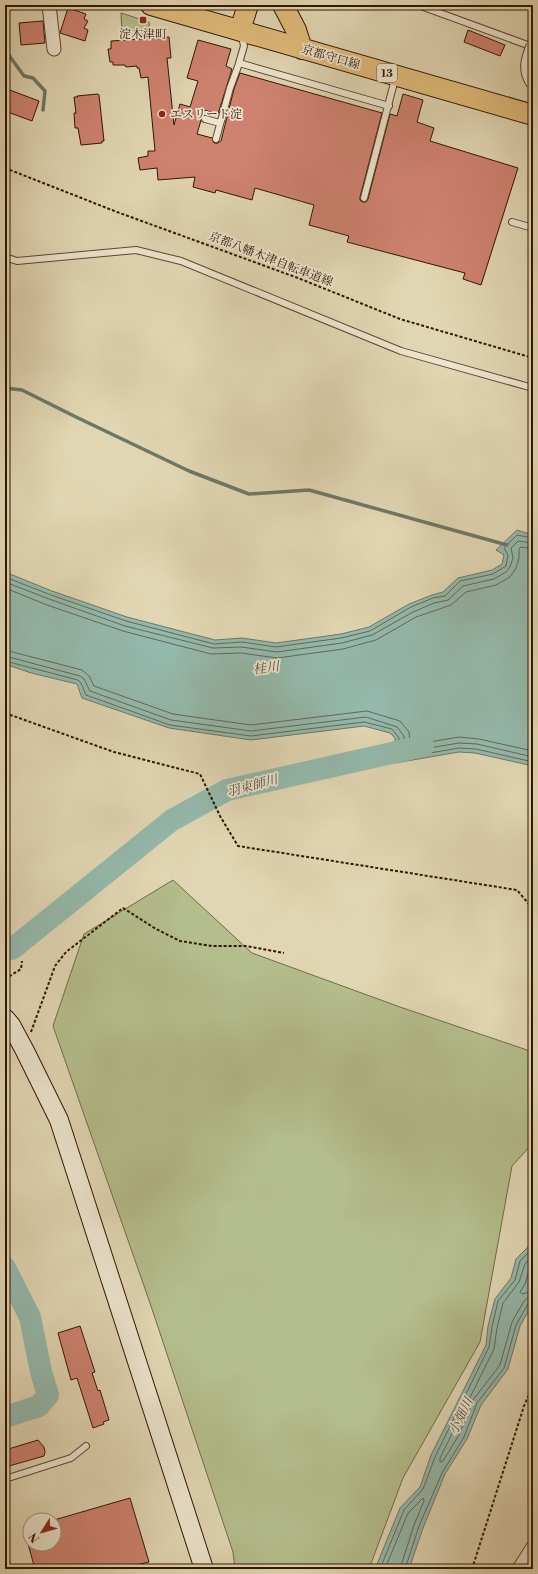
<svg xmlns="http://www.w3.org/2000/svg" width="538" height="1574" font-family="'Libre Bodoni','Noto Serif JP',serif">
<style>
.green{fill:#b4bd8c;stroke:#726a46}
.water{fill:#94b9ac;stroke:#6c7867}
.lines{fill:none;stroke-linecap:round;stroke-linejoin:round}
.shore{stroke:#626856;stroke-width:1}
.stream{stroke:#6c7867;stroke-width:3.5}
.river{stroke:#94b9ac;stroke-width:22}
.building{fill:#cf8270;stroke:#2f1600}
.lane-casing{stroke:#5c462d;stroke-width:8}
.street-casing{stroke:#5c462d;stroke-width:15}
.secondary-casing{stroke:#2f1600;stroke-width:20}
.primary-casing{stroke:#2f1600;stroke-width:22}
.path{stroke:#2f1600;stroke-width:2;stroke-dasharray:3 2;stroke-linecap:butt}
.lane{stroke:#ece4ce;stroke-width:6}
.street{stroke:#ece4ce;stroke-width:13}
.secondary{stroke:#ece4ce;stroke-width:18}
.primary{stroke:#e0bb7a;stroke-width:20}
.street-bridge-casing{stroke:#5c462d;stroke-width:15;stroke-linecap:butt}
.street-bridge{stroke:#ece4ce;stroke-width:13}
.poi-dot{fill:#8f2418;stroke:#ece4ce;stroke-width:1.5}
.labels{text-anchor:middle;stroke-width:3.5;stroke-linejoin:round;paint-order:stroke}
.shield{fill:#ece4ce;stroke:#68543e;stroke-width:1}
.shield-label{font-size:11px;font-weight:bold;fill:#2f1600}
.poi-label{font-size:12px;fill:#2f1600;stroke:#ece4ce}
.street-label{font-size:12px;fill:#2f1600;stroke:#ece4ce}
.water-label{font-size:13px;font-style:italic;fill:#524f3c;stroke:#ece4ce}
</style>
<rect width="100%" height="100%" fill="#e1d6b3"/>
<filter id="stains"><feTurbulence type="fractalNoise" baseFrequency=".005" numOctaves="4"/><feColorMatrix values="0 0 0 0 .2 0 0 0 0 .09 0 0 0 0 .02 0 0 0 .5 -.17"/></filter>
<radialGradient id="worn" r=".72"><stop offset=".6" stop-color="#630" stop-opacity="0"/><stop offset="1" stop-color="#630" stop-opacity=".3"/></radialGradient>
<path class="green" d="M121 13 149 22 150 34 122 36Z
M173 880 252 953 400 1007 533 1052V1143L512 1166 480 1342 403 1478 369 1569H235L233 1552 150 1303 53 1026 84 934Z"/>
<path class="water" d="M517 530 533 535V766L475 753 459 752 395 763V738L390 733 364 726 251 740 169 728 82 698 77 684 31 673 5 664V572L52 591 127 617 215 640 242 638 276 643 341 634 369 627 409 604 432 595 443 592 458 578 492 570 502 564 504 555 496 550Z
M533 1242V1303L520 1326 508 1369 481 1405 467 1439 445 1474 423 1528 409 1569H375L400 1508 420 1487 431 1455 486 1345 488 1326 495 1299 511 1278 516 1259Z"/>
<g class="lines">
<path class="shore" d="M5 577 51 595 126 621 214 644 242 642 276 647 341 638 370 631 411 607 433 598 445 596 460 581 493 574 506 566 508 555 504 548 517 535 533 538
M5 582 49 599 125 626 213 648 241 647 277 652 342 643 372 635 413 612 434 603 448 600 463 586 494 579 506 572 510 567 513 558 511 548 518 541 533 543
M5 588 47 605 123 631 211 654 241 653 277 658 343 649 376 640 416 617 451 605 466 592 496 585 510 577 516 568 519 558V549L521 547 533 549
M5 650 82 670 89 676 94 686 173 714 251 725 367 711 400 721 409 732 410 743 412 745 459 737 479 739 533 751
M5 656 80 676 84 679 90 691 171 720 251 731 366 717 397 727 404 736V750L406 752 459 743 477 744 533 757
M5 661 78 680 81 683 86 695 170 725 251 736 364 722 392 729 399 738V756L401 758 459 748 476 749 533 762
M533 1255 525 1264 519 1282 503 1303 497 1328 494 1349 440 1458V1462L443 1461 459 1435 473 1400 500 1365 512 1322 524 1301 528 1298 533 1297
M533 1264 530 1267 525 1284 520 1292 522 1294 533 1291
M380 1569 404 1510 423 1489 435 1457 489 1347 492 1327 498 1301 515 1280 520 1261 533 1248
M385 1569 408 1513 423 1498 424 1501 414 1525 400 1569
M405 1569 419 1526 442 1473 464 1437 477 1403 504 1368 516 1325 528 1304 533 1302"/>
<path class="stream" d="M5 47 8 54 24 76 33 78 45 91 43 110
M5 220 6 216
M5 388 22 390 76 417 189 471 249 494 309 490 507 545"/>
<path class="river" d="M12 949 172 820 227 790 423 746
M5 1268 30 1317 41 1372 48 1395 39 1406 5 1417"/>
</g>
<path class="building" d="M68 8 86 14 84 19 88 21 84 28 88 30 85 41 60 33Z
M43 21 45 43 21 45 19 23Z
M468 30 505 45 500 56 464 42Z
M169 37 171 58H167L174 125 180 104 190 107 198 81 187 78 198 40 231 49 226 66 232 69 218 114 204 110 197 134 212 138 214 143H218L221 141 234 89 240 73 382 113 360 197V200L362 202H366L368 199 390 114 397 116 403 94 423 100 417 122 434 128 430 141 518 168 481 285 463 279 465 273 347 242 349 236 309 225 314 205 255 188 252 200 216 190 215 193 193 187 195 177 158 180 157 168 140 170 138 158 148 156V151H155L148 77 141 78 139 68H137V66L126 67 125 65H113V62H110L108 49H111V41Z
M7 89 39 101 32 121 5 111V96Z
M98 94 99 95 104 141H102V143L81 145 78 128H75L74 113H76L74 97H78L77 96Z
M80 1326 95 1372 92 1373 98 1391 100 1390 109 1420 103 1422 104 1424 93 1428 77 1378 71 1380 58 1333Z
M38 1440 44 1447 45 1452 44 1456 9 1466 5 1450Z
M130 1498 149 1562 128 1567V1569H35L28 1544H54V1520Z"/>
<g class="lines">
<g class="lane-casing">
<path id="lane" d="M418 5 533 47
M242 36 244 46 239 63 389 106
M205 119 220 123
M216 139 230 88 240 61
M364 198 395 79
M512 222 533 228
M5 257 17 261 136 250 181 261 401 351 533 388
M5 1479 71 1458 86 1446
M5 1560 9 1569"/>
</g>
<g class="street-casing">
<path id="street" d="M49 5 54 49
M519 1569 533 1547"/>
</g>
<g class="secondary-casing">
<path id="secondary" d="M5 1018 11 1025 25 1051 59 1120 204 1569"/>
</g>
<g class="primary-casing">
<path id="primary" d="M151 5 533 115
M283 5 296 30 302 49
M240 30 248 5"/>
</g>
<path class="path" d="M5 168 117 212 298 278 400 319 533 358
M5 713 114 752 200 774 220 816 238 846 517 890 533 909
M5 979 21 969 22 961
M31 1032 55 966 66 952 123 908 156 929 180 941 212 946H246L284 953
M472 1569 524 1406 533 1386"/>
<use href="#lane" class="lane"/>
<use href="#street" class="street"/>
<use href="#secondary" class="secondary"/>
<use href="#primary" class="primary"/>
<g class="street-bridge-casing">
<path id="street-bridge" d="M533 46C528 59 524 70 533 83"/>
</g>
<use href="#street-bridge" class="street-bridge"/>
</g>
<g class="poi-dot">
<rect x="139" y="16" width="8" height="8" rx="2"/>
<circle cx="162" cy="114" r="4"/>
</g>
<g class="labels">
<rect class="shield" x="377" y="64" width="20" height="18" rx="3"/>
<g class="shield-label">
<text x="387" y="77">13</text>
</g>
<g class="poi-label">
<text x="143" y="38">淀木津町</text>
<text x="170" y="118" text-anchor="start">エスリード淀</text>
</g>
<g class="street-label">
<text transform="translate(331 57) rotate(16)" y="4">京都守口線</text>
<text transform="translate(271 259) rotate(21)" y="4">京都八幡木津自転車道線</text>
</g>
<g class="water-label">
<text transform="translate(266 667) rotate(-8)" y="5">桂川</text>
<text transform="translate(252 785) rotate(-15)" y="5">羽束師川</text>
<text transform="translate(460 1416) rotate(-64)" y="5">小畑川</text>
</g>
</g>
<rect width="538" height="1574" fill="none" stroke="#e1d6b3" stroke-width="20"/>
<rect x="6" y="6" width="526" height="1562" fill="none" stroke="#2f1600" stroke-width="2"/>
<rect x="10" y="10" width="518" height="1554" fill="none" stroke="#2f1600"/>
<g transform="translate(42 1532) rotate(233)"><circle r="19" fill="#ece4ce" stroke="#a0927c"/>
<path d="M0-3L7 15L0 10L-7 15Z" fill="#8f2418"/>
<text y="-6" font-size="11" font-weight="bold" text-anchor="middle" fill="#2f1600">N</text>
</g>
<rect width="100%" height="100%" filter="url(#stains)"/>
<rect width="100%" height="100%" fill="url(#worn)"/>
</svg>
